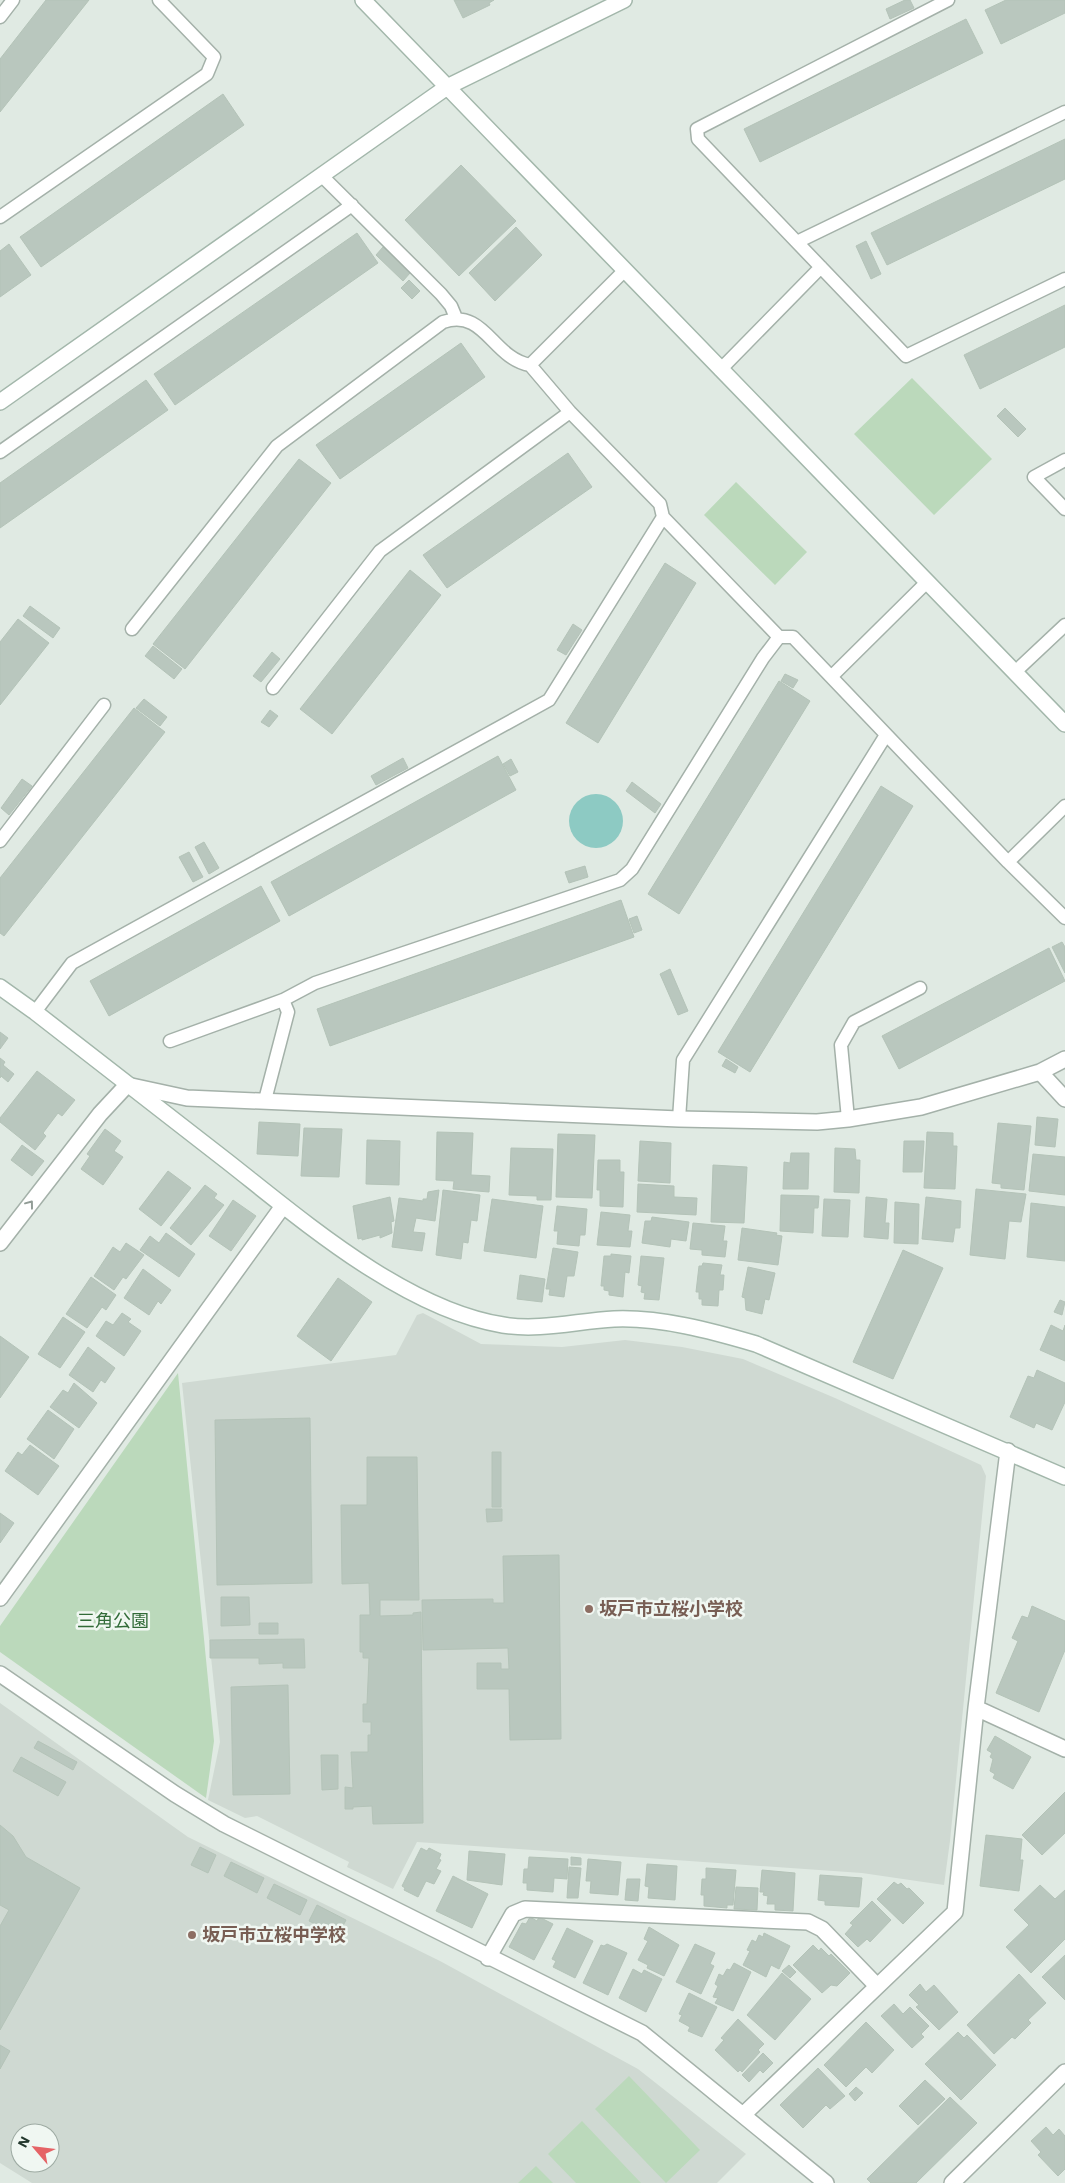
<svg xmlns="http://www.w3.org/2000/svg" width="1065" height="2183" font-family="'Work Sans','Noto Sans JP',sans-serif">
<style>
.built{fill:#cfd9d2;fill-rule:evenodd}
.green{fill:#bbd9bb}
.water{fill:#8dcac3}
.building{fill:#b9c7be;stroke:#b4c3b8}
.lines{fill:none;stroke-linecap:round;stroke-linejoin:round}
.lane-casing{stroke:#a4b1a9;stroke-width:15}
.street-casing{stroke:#a4b1a9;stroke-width:18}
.secondary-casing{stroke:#a3b7ab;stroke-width:18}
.lane{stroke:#fff;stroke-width:12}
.street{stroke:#fff;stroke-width:15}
.secondary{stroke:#fff;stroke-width:15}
.oneway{stroke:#919c96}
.education-dot{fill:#8d6e63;stroke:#f0f7f2;stroke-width:2}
.labels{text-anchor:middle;stroke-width:5;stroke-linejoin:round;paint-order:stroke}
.education-label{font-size:18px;font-weight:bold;fill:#785e54;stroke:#f0f7f2;text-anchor:start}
.park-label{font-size:18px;fill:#316b38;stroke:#f0f7f2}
</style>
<rect width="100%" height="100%" fill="#e0eae3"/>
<path class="built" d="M423 1313 481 1344 562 1347 625 1340 682 1347 743 1359 835 1398 981 1465 986 1476 950 1841 944 1885 862 1873 417 1842 393 1889 347 1867 349 1862 257 1816 245 1818 208 1800 220 1742 182 1383 396 1355 417 1315Z
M0 1703 188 1837 440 1961 638 2069 746 2154 717 2183H32L0 2163ZM20 2133H50V2163H20Z"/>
<path class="green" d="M912 378 992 459 934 515 854 434Z
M736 482 807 552 775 585 704 515Z
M178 1373 214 1741 206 1798 0 1652V1626Z
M629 2076 700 2150 666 2183 595 2109Z
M582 2121 641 2183H576L548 2154Z
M536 2166 553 2183H518Z"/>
<path class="water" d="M569 821a27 27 0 1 1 54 0a27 27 0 1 1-54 0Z"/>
<path class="building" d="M46 0H89L0 112V59Z
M454 0H494L489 3 490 5 463 18Z
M905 0H910L914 8 890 19 886 9Z
M1006 0H1065V13L1001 44 985 10Z
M966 19 983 53 760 162 744 129Z
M223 94 244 125 41 267 20 237Z
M1065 139V179L887 265 871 233Z
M461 165 516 221 459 276 405 220Z
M516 227 542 255 495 301 469 273Z
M357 233 378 263 175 405 154 374Z
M866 241 881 274 871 279 856 246Z
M9 244 31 275 0 297V251Z
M383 247 410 273 403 281 376 255Z
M409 280 420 291 412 299 401 288Z
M1065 305V347L980 389 964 355Z
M461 343 485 377 340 479 316 445Z
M146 380 168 410 0 528V483Z
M1005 408 1026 429 1018 437 997 416Z
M568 453 592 487 447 588 423 555Z
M299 459 331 483 185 669 153 644Z
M665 563 696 583 598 743 566 723Z
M410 570 441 595 332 734 300 709Z
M30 606 60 628 53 638 23 616Z
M18 619 49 643 0 705V642Z
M573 624 582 630 566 655 557 650Z
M153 646 182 669 174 679 145 656Z
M272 652 280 659 261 682 253 676Z
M785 674 798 680 793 688 781 681Z
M779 681 810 701 679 914 648 894Z
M144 699 167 717 160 726 136 708Z
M134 708 165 732 4 936 0 933V878Z
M270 710 278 716 269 727 261 722Z
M498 756 516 790 289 916 271 882Z
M403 758 408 768 376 785 371 776Z
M511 759 518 772 510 776 503 764Z
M22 779 32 786 9 815 1 808Z
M632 782 661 804 655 813 626 791Z
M881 786 913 806 750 1072 718 1052Z
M204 842 219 868 209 874 195 847Z
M189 852 203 877 193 882 179 857Z
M585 866 588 877 569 883 565 872Z
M261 886 280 921 109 1016 90 981Z
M621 900 634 937 330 1046 317 1009Z
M637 916 642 930 634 933 629 919Z
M1062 942 1065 947V973L1052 947Z
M1049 948 1065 981 899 1069 882 1036Z
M670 969 688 1011 678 1015 660 974Z
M0 1032 8 1038 0 1049Z
M0 1058 5 1062 3 1065 14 1074 8 1082 1 1076 0 1078Z
M726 1059 738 1067 735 1073 722 1066Z
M37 1071 75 1100 62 1116 58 1113 43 1133 46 1136 35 1150 0 1122V1118Z
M1037 1117 1058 1119 1055 1147 1035 1145Z
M259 1122 300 1124 298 1156 257 1154Z
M998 1123 1031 1126 1024 1190 1001 1188V1184L992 1183Z
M304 1128 342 1129 339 1177 301 1176Z
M105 1129 121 1141 114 1151 123 1157 103 1185 81 1169 90 1156 87 1154Z
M437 1132 473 1133 471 1175 490 1176 489 1192 453 1189 454 1181 436 1180Z
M927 1132 953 1133V1146H957L955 1189 924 1188Z
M558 1134 595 1135 592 1198 556 1197Z
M367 1140 400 1141 399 1185 366 1184Z
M640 1141 671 1143 670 1183 638 1181Z
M904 1141H924L922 1172H903Z
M22 1145 44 1161 32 1176 11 1160Z
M511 1148 553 1149 551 1200H537V1196L509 1195Z
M835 1148 855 1149 856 1160H860L859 1193 834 1192Z
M791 1153H809L808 1189H783L784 1162 790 1163Z
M1033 1154 1065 1157V1195L1029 1191Z
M598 1160H620V1172H624L623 1207 600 1206V1190H597Z
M713 1165 747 1167 744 1223 711 1222Z
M168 1171 191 1188 161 1226 139 1209Z
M638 1184 674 1186V1197L697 1198 696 1215 637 1212Z
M205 1185 217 1194 214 1198 224 1205 191 1245 170 1228Z
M976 1189 1026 1194 1021 1222 1009 1221 1005 1259 970 1255Z
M439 1190 435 1221 416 1218 413 1232 425 1233 422 1251 392 1247 399 1198 423 1201V1199H427L428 1192Z
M443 1190 480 1195 477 1221 471 1220 468 1243 463 1242 461 1259 436 1255Z
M781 1195 819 1196 818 1208H814L813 1233 780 1231Z
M390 1197 394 1221 391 1222 392 1233 380 1238V1235L362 1240V1238L358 1239 353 1206Z
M866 1197 887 1199 885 1223H889L888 1239 864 1237Z
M926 1197 961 1201 960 1228H955L953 1242 922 1239Z
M492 1199 543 1206 536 1258 484 1251Z
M824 1199 850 1200 848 1237 822 1236Z
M233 1200 256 1216 231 1251 209 1236Z
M895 1202 919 1204 918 1244 894 1243Z
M1031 1203 1065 1207V1261L1027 1257Z
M557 1206 587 1209 585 1235H580L579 1246 557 1244 558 1231H554Z
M601 1212 630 1215 628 1231H632L630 1247 597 1245Z
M652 1217 689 1222 686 1241 671 1239 670 1247 642 1243 645 1221H651Z
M693 1223 725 1226 723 1241H727L725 1257 702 1255V1250L690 1249Z
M742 1228 777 1233 776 1235 782 1236 778 1265 738 1260Z
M166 1233 195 1254 179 1277 140 1250 150 1236 159 1243Z
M126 1243 144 1255 126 1279 123 1277 114 1290 94 1276 113 1247 120 1252Z
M553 1248 578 1252 574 1276H567L564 1297 549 1295 550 1289H546Z
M903 1250 943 1268 893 1379 853 1362Z
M611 1254 631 1256 629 1273 625 1272 623 1297 609 1295V1291L604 1290V1286H601L604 1256H611Z
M641 1256 664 1258 659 1300 644 1299 645 1293 641 1292 642 1286 638 1285Z
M703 1263 722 1265 720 1275H724L723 1290H719L718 1306 702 1305V1299H699V1292H696L699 1266H702Z
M748 1267 775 1273 769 1300 765 1299 762 1314 746 1310 745 1298 742 1297Z
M143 1269 171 1290 161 1304 158 1301 149 1315 124 1298Z
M520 1275 545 1279 542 1302 517 1299Z
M91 1277 116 1295 106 1310 102 1307 87 1328 66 1314Z
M338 1278 372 1302 331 1361 297 1336Z
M1060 1300 1065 1302 1062 1315 1054 1312Z
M122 1313 131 1319 128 1322 141 1331 124 1356 96 1336 106 1321 113 1325Z
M63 1317 85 1332 60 1368 38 1354Z
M1051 1325 1063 1331 1065 1325V1361L1040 1350Z
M0 1336 29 1357 0 1398Z
M88 1347 115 1368 105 1383 101 1380 93 1392 69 1375Z
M1037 1370 1065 1383V1402L1052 1430 1036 1423 1034 1428 1010 1417 1028 1376 1034 1378Z
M74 1383 97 1403 79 1428 50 1407 63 1390 68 1393Z
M48 1410 74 1429 54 1459 27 1439Z
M310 1418 312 1583 217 1585 215 1420Z
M30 1445 59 1466 38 1495 5 1471 18 1452 22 1455Z
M492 1452H501V1507H492Z
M367 1457H417L419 1600H380V1616L413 1615V1613L421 1612 423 1823 373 1824 372 1806 353 1807V1809H345V1787L353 1788 351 1752H368V1735H371V1722H363V1704H367L369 1658H363V1652H360V1615H370L369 1583 342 1584 341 1505H367Z
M486 1509H502V1521L487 1522Z
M0 1513 14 1523 0 1543Z
M559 1555 561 1739 510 1740 509 1689H477V1663H501V1669H509L508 1648 423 1650 422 1600 493 1599V1603H504L503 1556Z
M221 1597H249L250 1625 221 1626Z
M1032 1606 1065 1621V1650L1039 1712 996 1693 1018 1641 1012 1638 1022 1616 1028 1618Z
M259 1623H278V1634H259Z
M304 1639 305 1668H283V1663L259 1664V1658H210V1640Z
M288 1685 290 1794 233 1795 231 1687Z
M995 1736 1031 1757 1013 1789 993 1778 995 1774 990 1771 993 1759 990 1757 992 1753 987 1750Z
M38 1741 77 1762 73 1770 34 1748Z
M321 1755H338V1789L322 1790Z
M21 1757 66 1782 58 1796 13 1771Z
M1065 1792V1833L1042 1855 1022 1835Z
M0 1825 13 1836 26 1857 80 1888 0 2030V1926L9 1910 0 1905Z
M986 1835 1022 1839 1020 1860H1023L1019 1891 980 1886Z
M200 1847 216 1855 208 1873 191 1865Z
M421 1848 427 1851 429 1848 441 1854 439 1859 441 1860 436 1869 441 1871 434 1884 426 1881 418 1897 404 1890 405 1888 402 1886Z
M469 1851 505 1854 502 1885 467 1880Z
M529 1857 568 1859 567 1879 554 1878 553 1892 527 1890V1883H523L524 1869H528Z
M571 1857 581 1858V1865H571Z
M588 1859 621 1862 618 1895 590 1893 591 1881H586Z
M231 1862 264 1878 257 1893 224 1876Z
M647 1864 677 1866 675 1900 648 1898 649 1887 645 1886Z
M569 1867 581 1868 578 1898H567Z
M706 1868 736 1870 733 1905H727V1908L704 1906V1895H701L702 1879H706Z
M762 1870 795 1873 793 1911 775 1910V1904H767L768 1896 763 1895 764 1892H760Z
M820 1875 862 1878 859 1907 825 1905V1901L818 1900Z
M453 1876 488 1894 472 1928 436 1911Z
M627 1879H640L638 1901 625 1900Z
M894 1882 898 1885 901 1883 907 1889 909 1888 924 1903 903 1924 877 1899Z
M274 1884 307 1900 300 1915 267 1898Z
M1040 1885 1055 1899 1065 1890V1939L1031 1973 1006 1947 1029 1925 1014 1910Z
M736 1887 758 1888 757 1910 734 1909Z
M872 1901 891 1920 870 1942 867 1939 858 1947 845 1934 853 1925 850 1923Z
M317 1905 346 1920 338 1935 309 1921Z
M530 1917 537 1921 539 1917 553 1924 534 1960 509 1947 522 1923 526 1924Z
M649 1927 679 1945 664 1976 647 1968 648 1965 638 1960 648 1941 644 1939Z
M567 1928 593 1941 575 1978 553 1967 556 1961 552 1959Z
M764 1933 790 1946 779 1969 771 1965 766 1977 743 1965 750 1951 747 1950 752 1940 756 1942 759 1935 763 1937Z
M607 1944 627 1953 608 1995 583 1983 601 1945 604 1946Z
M695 1944 715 1953 710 1964 714 1966 701 1994 676 1982Z
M813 1945 819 1951 821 1948 829 1956 831 1954 850 1973 837 1986 831 1985 822 1993 793 1965Z
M1065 1955V2000L1042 1977Z
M734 1963 751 1972 733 2011 715 2003 718 1998 713 1997 718 1986 715 1984 719 1974 723 1976 727 1969 730 1970Z
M789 1965 796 1972 790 1978 782 1971Z
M633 1969 642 1974 644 1970 662 1979 646 2012 619 1998Z
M782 1973 811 1999 775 2040 747 2015Z
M1019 1974 1046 2003 1028 2020 1031 2023 1015 2039 1012 2037 994 2054 967 2025Z
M920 1984 926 1992 934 1985 958 2012 939 2030 916 2007 919 2005 909 1995Z
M689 1993 717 2007 702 2037 688 2031 690 2027 679 2021 682 2015 679 2014Z
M894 2004 903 2014 910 2007 929 2026 921 2034 924 2037 912 2048 881 2016Z
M738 2019 764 2044 758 2050 760 2052 742 2072 740 2070 738 2072 715 2050 724 2040 721 2038Z
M866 2022 894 2050 872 2073 866 2067 846 2087 824 2065Z
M958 2032 964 2038 967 2035 996 2065 961 2100 925 2064Z
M0 2045 10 2051 0 2069Z
M763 2053 773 2063 763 2073 760 2070 749 2082 742 2075Z
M818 2068 845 2096 830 2109 826 2105 803 2128 780 2105Z
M925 2080 945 2099 918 2125 899 2106Z
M856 2087 863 2093 855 2101 849 2094Z
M950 2097 977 2123 916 2183H871L867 2179Z
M1046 2127 1053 2135 1059 2129 1065 2136V2169L1058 2176 1038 2155 1041 2152 1031 2141Z"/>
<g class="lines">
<g class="lane-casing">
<path id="lane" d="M948 0 697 129 698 139 906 356 1065 279
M0 17 13 0
M321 175 441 294 451 306 456 318
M0 217 207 74 214 57 159 0
M797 242 1065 112
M720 370 821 267
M0 452 352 205
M1065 460 1034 477 1065 509
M663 517 779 637
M132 629 277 446 443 322C485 308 492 358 530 365
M1015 672 1065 625
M832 676 927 582
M273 688 380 551 570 412
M1065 806 1008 862 1065 918
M0 841 104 705
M35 1012 72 963 549 700 663 517 660 504 570 412 530 365 624 271
M170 1041 283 1000 315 983 620 880 632 869 763 658 779 637H793L1008 862
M265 1100 288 1012 283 1000
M679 1119 683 1060 886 735
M848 1119 841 1045 854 1022 920 988"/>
</g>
<g class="street-casing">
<path id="street" d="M1040 1072 1065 1099
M0 1243 100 1114 127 1085 187 1098 679 1119 817 1122 848 1119 921 1107 1040 1072 1065 1059
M0 1598 283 1206
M0 1674 175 1794 224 1824 642 2033 826 2183
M976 1708 1065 1749
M488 1958 513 1914 525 1909 808 1922 822 1929 877 1986
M743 2115 955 1912 976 1708 1008 1451
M952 2183 1065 2072"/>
</g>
<g class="secondary-casing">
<path id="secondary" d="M363 0 1065 724
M0 402 447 87 624 0
M0 987 35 1012C99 1062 163 1112 228 1162 303 1221 406 1310 503 1325 540 1331 577 1321 614 1319 660 1317 712 1331 756 1344L1065 1477"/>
</g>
<use href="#lane" class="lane"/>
<use href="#street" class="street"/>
<use href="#secondary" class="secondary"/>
</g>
<defs><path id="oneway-chevron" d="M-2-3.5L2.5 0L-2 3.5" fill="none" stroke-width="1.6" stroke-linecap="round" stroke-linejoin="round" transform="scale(1.25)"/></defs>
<use class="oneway" href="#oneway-chevron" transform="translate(30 1204) rotate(-53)"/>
<g class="education-dot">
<circle cx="589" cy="1609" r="5"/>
<circle cx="192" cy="1935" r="5"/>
</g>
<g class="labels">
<g class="education-label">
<text x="599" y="1615">坂戸市立桜小学校</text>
<text x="202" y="1941">坂戸市立桜中学校</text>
</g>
<g class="park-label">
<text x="113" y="1627">三角公園</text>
</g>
</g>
<g transform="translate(35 2148) rotate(298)"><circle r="24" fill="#f0f7f2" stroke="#9eaba3"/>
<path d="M0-4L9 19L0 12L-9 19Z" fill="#e56366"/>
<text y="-8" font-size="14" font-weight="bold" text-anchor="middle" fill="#23382d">N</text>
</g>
</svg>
